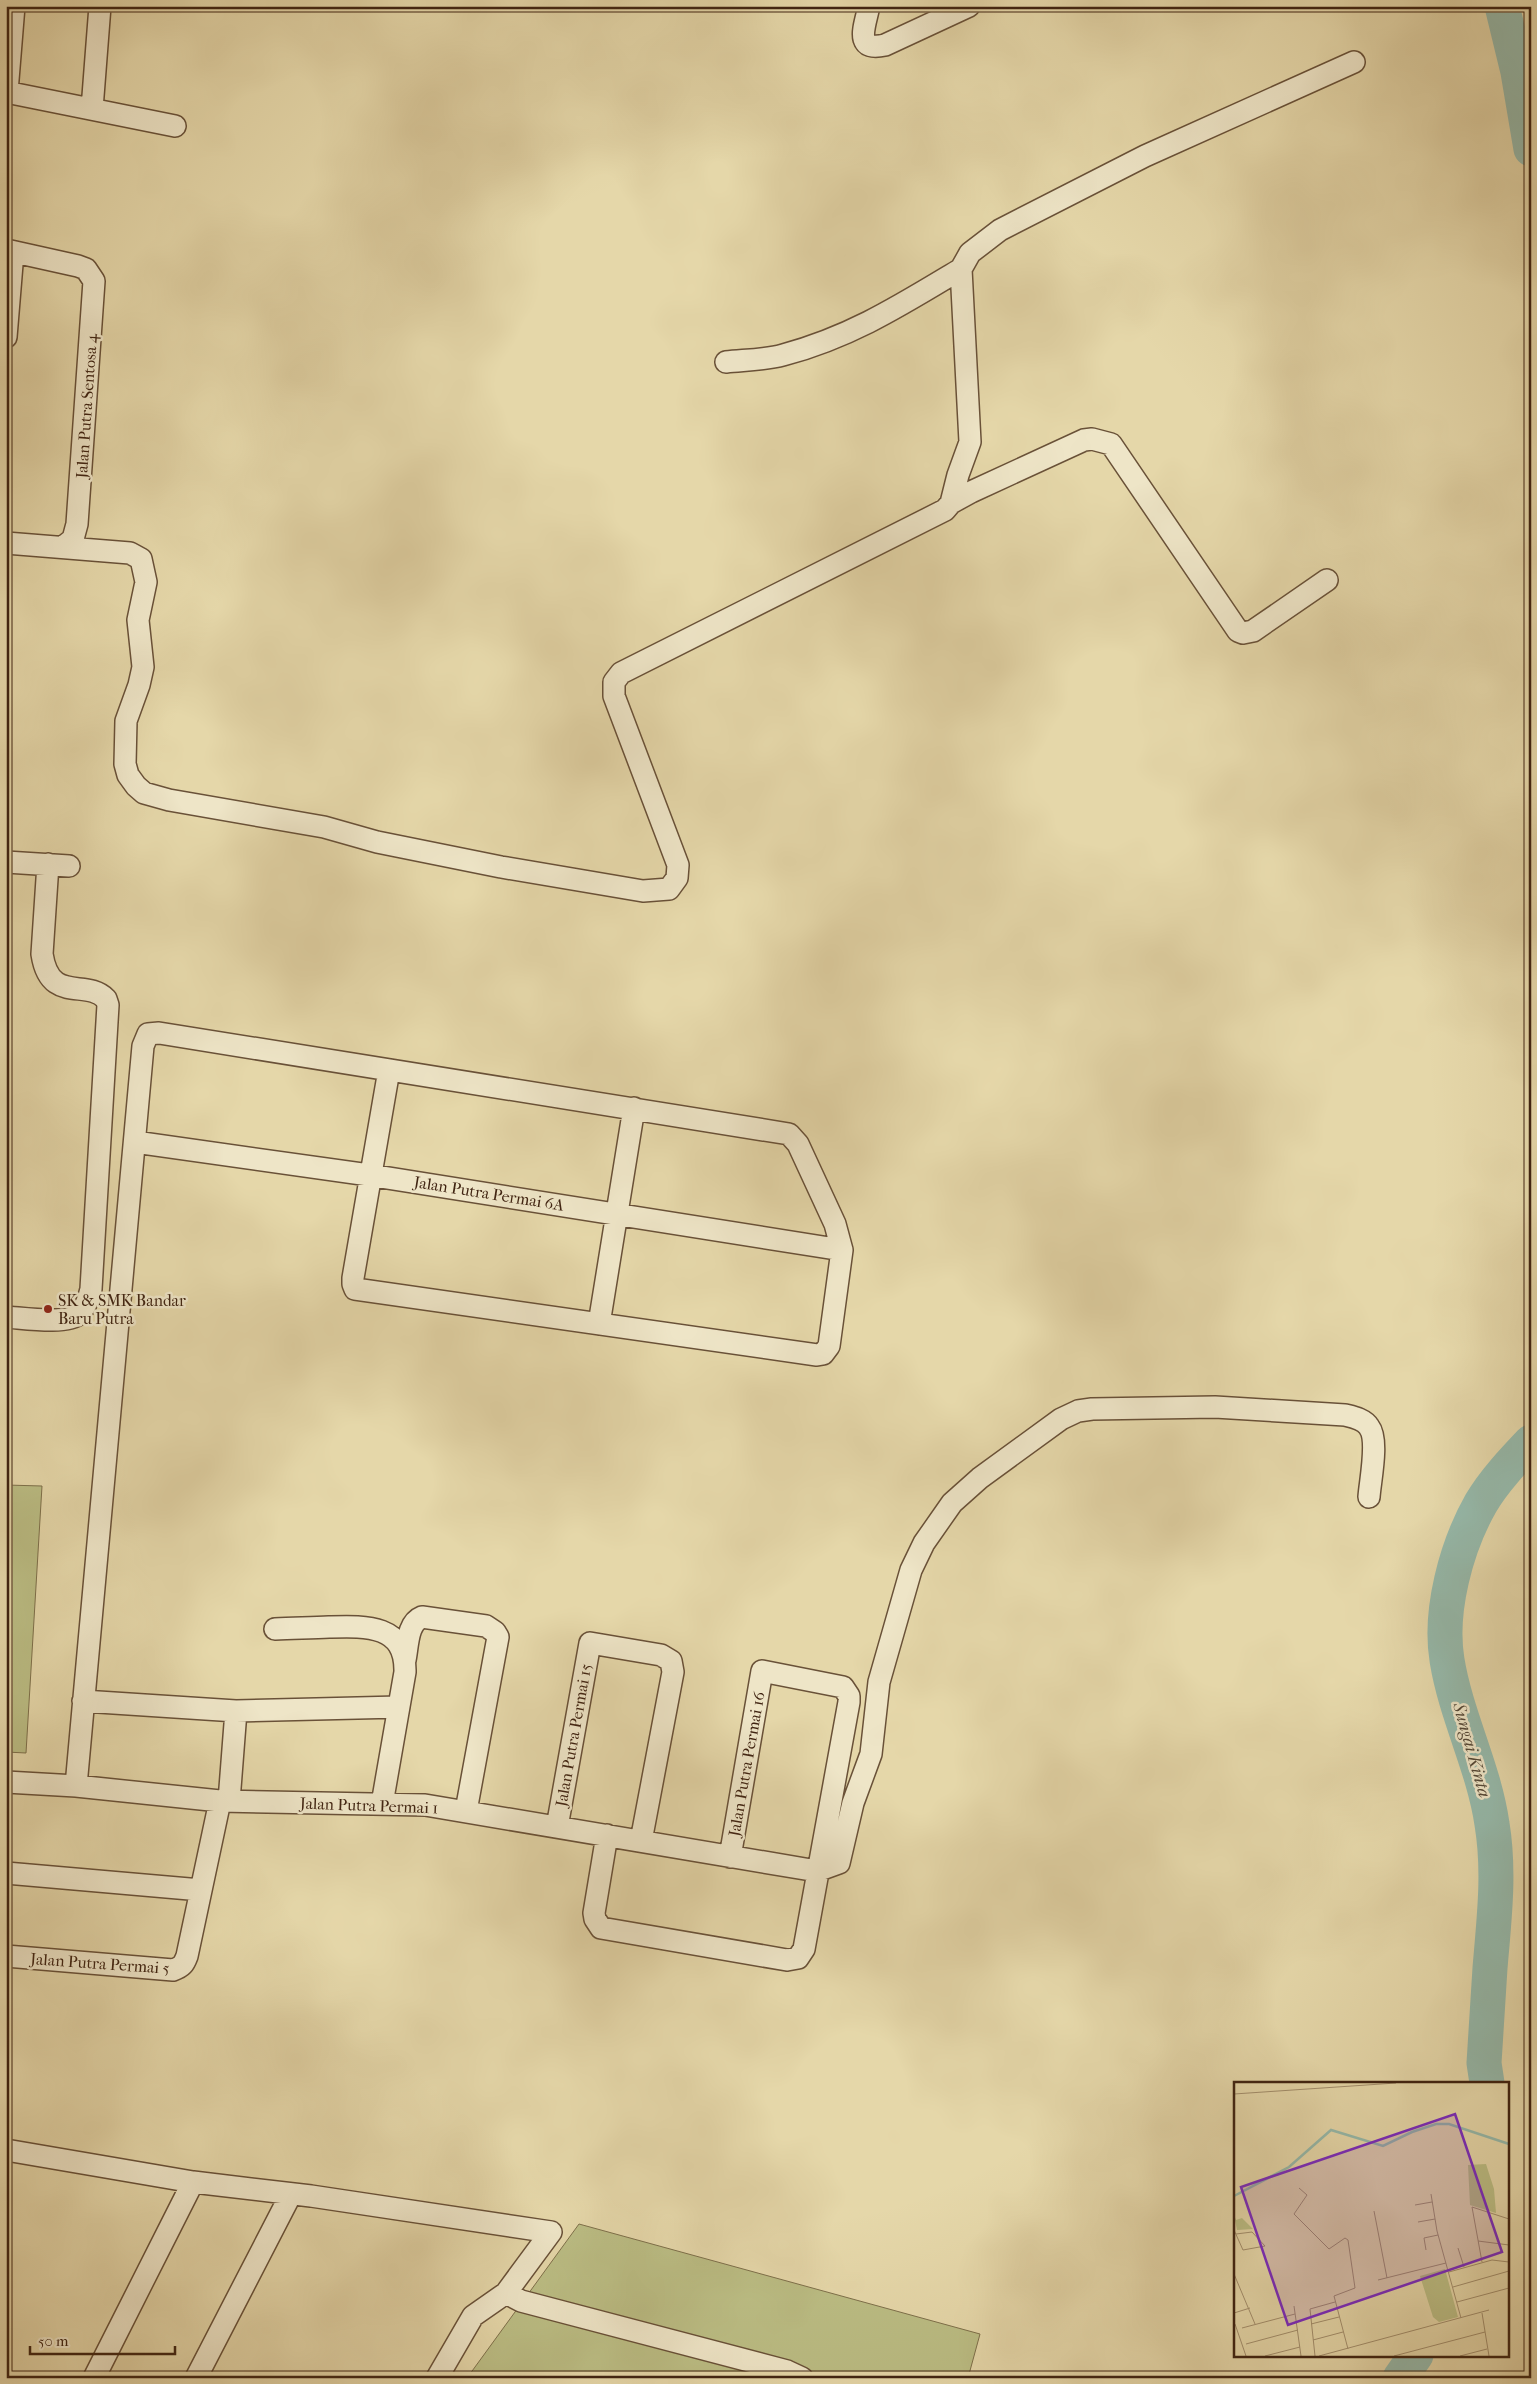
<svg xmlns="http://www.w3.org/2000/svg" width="1537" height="2384" font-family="'IM FELL French Canon',serif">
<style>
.green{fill:#bbbd84;stroke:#7e704b}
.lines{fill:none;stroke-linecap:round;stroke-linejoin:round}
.river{stroke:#96b9aa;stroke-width:35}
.minor-casing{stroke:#695138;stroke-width:24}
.minor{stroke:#eee5c7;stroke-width:21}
.poi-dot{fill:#8f2418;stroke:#eee5c7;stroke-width:2}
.labels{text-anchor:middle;stroke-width:5;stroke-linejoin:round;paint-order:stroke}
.street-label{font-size:16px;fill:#402412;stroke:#eee5c7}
.poi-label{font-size:16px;fill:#402412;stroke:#eee5c7;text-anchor:start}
.water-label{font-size:18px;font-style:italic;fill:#564938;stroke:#eee5c7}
.inset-river{fill:none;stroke:#96b9aa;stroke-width:2.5}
.inset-road{fill:none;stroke:#a38f6d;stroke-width:1}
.view{fill:#7b2cbf;fill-opacity:0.15;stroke:#7b2cbf;stroke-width:2.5}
.inset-edge{fill:none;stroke:#402412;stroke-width:2.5}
</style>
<rect width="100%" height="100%" fill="#e5d7a9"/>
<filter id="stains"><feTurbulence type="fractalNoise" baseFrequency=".004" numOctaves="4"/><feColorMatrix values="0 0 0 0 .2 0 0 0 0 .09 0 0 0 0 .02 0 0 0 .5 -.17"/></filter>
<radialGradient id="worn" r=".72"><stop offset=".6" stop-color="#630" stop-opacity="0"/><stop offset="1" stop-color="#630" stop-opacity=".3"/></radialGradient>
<path class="green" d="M6 1485 42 1486 26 1753 6 1752Z
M579 2224 980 2334 968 2378H467Z"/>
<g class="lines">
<path class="river" d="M1502 6 1518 72 1531 149
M1487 2083 1484 2063C1486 2031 1488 1999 1490 1968 1494 1920 1500 1872 1492 1824 1484 1768 1456 1716 1447 1660 1439 1611 1456 1547 1481 1503 1494 1481 1513 1461 1531 1442
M1400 2378 1416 2355"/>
<g class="minor-casing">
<path id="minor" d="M869 6C865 26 853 52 885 45L969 6
M6 92 175 126
M7 92 14 6
M92 109 100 6
M6 250 78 266 86 269 94 281 77 524 73 539 63 547
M6 337 13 252
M726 362C744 360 765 360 783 355 851 337 901 305 961 269
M951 503 958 475 970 442 961 269 970 253 1000 230 1145 156 1354 62
M6 543 130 553 141 559 146 582 138 620 143 667 139 685 126 721 125 764 128 775 136 786 144 793 169 800 324 827 377 842 501 867 643 891 669 889 677 878 678 865 614 696V682L621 673 945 510 951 503 971 492 1084 440 1092 439 1111 444 1238 631 1243 633 1253 631 1327 580
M6 862 69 866
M135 1142 369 1175 842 1250
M6 1317C23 1318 67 1325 79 1314 86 1307 89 1298 91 1289L108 1005 106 999C86 978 50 1005 42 954L48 864
M599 1324 634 1108
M275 1629C293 1628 311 1628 329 1627 365 1626 406 1624 405 1672L382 1804
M405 1660C408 1646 407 1623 422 1617L486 1626 495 1632 498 1637 466 1811
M83 1701 236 1711 399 1707
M6 1782 76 1786 220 1801 425 1805 817 1871
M76 1786 143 1046 148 1034 159 1033 789 1134 798 1144 835 1224 842 1250 829 1346 823 1354 817 1355 355 1289 353 1284V1278L389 1070
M229 1801 236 1711
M557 1827 590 1643 661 1655 671 1661 673 1672 641 1841
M607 1835 594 1913 595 1919 601 1928 787 1960 798 1958 804 1949 849 1702V1696L843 1687 762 1671 730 1857
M817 1871 839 1863 853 1803 871 1754 879 1682 911 1570 924 1543 952 1503 980 1478 1061 1419 1078 1411 1092 1409 1215 1407 1345 1415C1353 1417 1364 1419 1369 1427 1379 1440 1370 1481 1369 1497
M6 1873 201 1890
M6 1956 173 1970C182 1967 184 1964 187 1956L220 1801
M6 2150 193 2182 311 2196 551 2232 506 2293 473 2316 437 2378
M506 2293 521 2301 787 2371 802 2378
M94 2378 193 2182
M196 2378 291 2194"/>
</g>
<use href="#minor" class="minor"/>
</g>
<circle class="poi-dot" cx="48" cy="1309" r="5"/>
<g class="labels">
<g class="street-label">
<text transform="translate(86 406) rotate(-86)" y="6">Jalan Putra Sentosa 4</text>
<text transform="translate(489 1193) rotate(9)" y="6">Jalan Putra Permai 6A</text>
<text transform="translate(573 1735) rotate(-80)" y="6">Jalan Putra Permai 15</text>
<text transform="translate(746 1764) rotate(-80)" y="6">Jalan Putra Permai 16</text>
<text transform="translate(369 1805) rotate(2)" y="6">Jalan Putra Permai 1</text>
<text transform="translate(100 1963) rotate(4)" y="6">Jalan Putra Permai 5</text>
</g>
<g class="poi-label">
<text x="58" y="1306">SK &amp; SMK Bandar<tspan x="58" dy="18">Baru Putra</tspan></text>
</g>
<g class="water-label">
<text transform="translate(1472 1750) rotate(74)" y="6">Sungai Kinta</text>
</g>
</g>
<g transform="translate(1234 2082)">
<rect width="275" height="275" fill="#e5d7a9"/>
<path d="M252 82 260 107 262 131 236 123 234 83ZM0 133 2 138 8 136 19 147 3 148ZM211 187 224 235 205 240 199 235 186 194Z" fill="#bbbd84"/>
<path class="inset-river" d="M0 114 55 85 97 48 149 64 178 50 202 42H215L275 62"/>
<path class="inset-road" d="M0 12 162 1M65 106 73 113 60 132 95 167 111 156 114 158 121 206 100 214 114 267M197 112 203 149 227 236M181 123 198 120M140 129 153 196M184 140 201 137M0 148 9 168 31 164 18 150 2 152M244 159 275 163M224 166 230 185M192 168 190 156 204 153M248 180 238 125 275 137M215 190 258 178 275 180M0 192 21 242M144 198 212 181M219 205 275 189M223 220 275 206M60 224 67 274M0 231 16 226M248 231 255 274M1 242 12 274M77 242 105 235M8 246 61 232M79 258 109 250M12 262 64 248M31 274 66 265M81 274 76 227 101 220M85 274 255 228M160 274 251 250M226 274 253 267"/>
<path class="view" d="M221 32 268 170 54 243 7 105Z"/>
<rect width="275" height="275" class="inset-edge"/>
</g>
<rect width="1537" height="2384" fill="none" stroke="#e5d7a9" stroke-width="25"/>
<rect x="8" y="8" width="1522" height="2369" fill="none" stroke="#402412" stroke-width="2.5"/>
<rect x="12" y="12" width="1512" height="2359" fill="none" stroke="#402412"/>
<path d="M30 2346v8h145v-8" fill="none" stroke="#402412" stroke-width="2.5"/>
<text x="38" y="2346" font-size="15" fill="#402412" stroke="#eee5c7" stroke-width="4" paint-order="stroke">50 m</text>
<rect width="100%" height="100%" filter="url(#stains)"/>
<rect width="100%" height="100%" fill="url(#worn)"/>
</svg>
